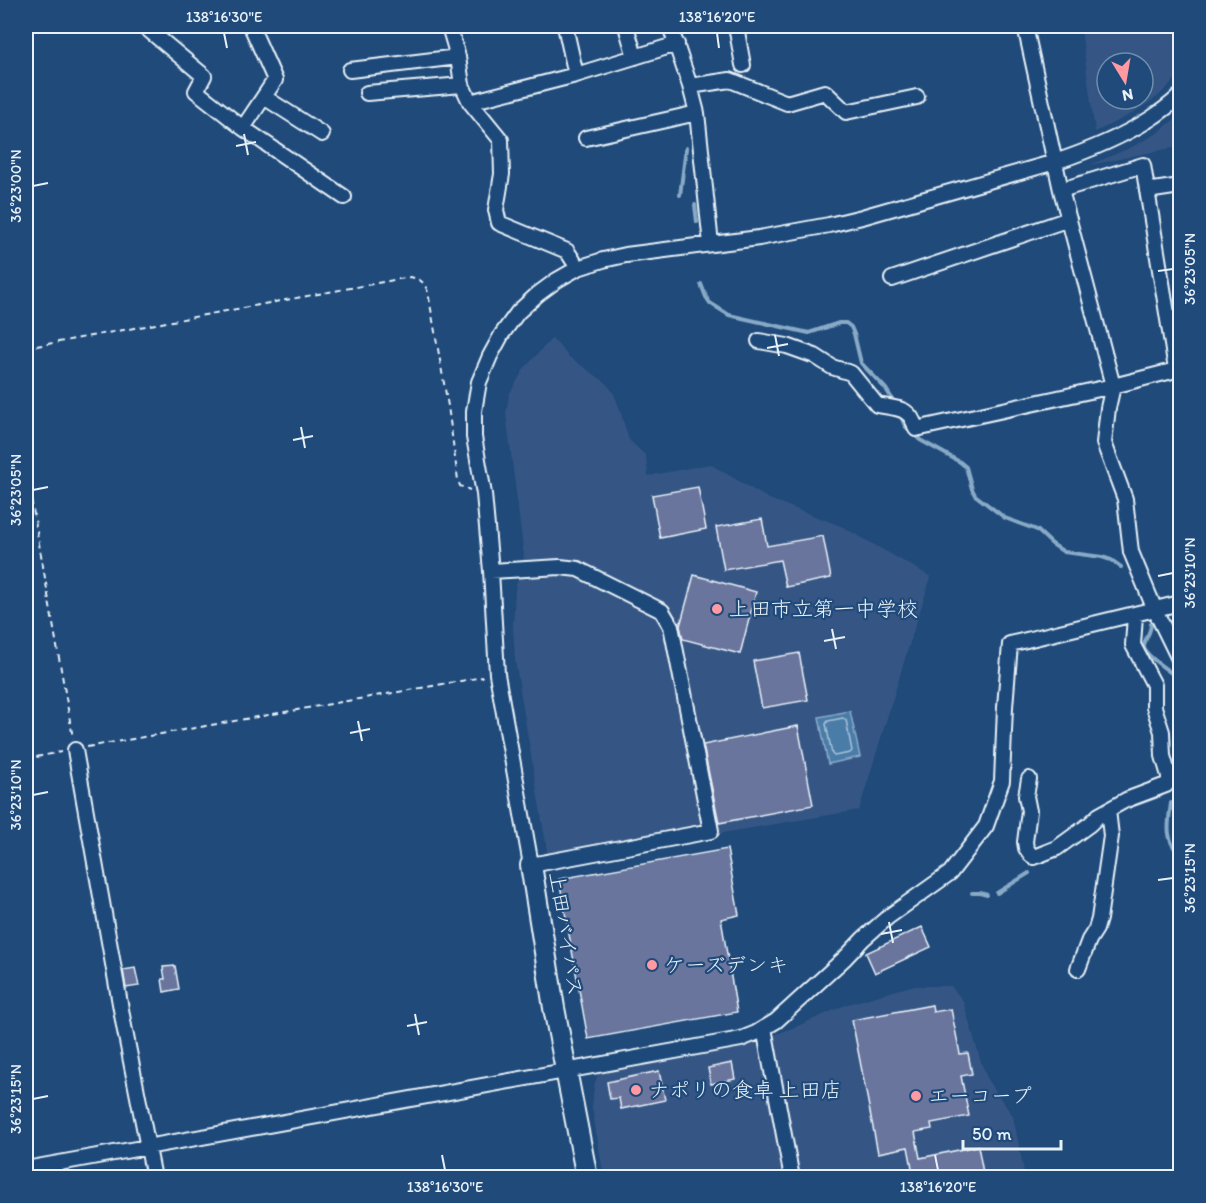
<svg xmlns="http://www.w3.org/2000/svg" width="1206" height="1203" font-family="Itim,'Klee One',sans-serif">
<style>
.built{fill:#365785;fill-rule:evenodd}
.water{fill:#4a7ba7;stroke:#89aac7;stroke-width:1.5}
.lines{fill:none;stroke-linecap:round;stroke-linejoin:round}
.shore{stroke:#a9c2d8;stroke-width:1.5}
.stream{stroke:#89aac7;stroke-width:4}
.building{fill:#6b749e;stroke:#e8f1f8;stroke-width:1.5}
.minor-casing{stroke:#e8f1f8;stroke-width:18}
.highway-casing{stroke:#e8f1f8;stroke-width:24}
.path{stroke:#e8f1f8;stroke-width:2;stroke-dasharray:6 4.5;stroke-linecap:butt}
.minor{stroke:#1f4a7a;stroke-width:14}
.highway{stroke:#1f4a7a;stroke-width:20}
.ticks{fill:none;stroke:#e8f1f8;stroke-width:2}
.poi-dot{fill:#ff9aa2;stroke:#1f4a7a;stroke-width:2}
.labels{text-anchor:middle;stroke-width:4.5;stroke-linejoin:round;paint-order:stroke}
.poi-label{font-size:21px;fill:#e8f1f8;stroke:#1f4a7a;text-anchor:start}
.street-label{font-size:21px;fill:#e8f1f8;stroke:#1f4a7a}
.neatline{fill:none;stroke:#e8f1f8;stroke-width:2}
.ticks-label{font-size:15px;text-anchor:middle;fill:#e8f1f8}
</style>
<rect width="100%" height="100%" fill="#1f4a7a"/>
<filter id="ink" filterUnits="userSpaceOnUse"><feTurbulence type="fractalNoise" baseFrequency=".0167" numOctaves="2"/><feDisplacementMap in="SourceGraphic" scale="12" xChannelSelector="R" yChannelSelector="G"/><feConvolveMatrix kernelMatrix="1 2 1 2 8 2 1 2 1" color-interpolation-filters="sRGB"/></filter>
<g filter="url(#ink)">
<path class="built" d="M1096 26H1180V75L1156 98 1131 114 1095 132 1081 29ZM1107 63H1143V99H1107Z
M1180 115V146L1090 165 1132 147 1156 134Z
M552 338 569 357 605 382 613 392 618 404 629 440 646 456 648 476 710 464 769 499 841 526 931 577 914 629 859 810 549 862 515 660 513 627 515 590 524 556 506 413 509 395 524 369Z
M911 986H951L963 1001 980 1059 988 1081 1013 1116 1025 1177H604L592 1108 594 1086 598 1074 742 1047 798 1026 848 1004Z"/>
<path class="water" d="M850 711 860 757 828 764 819 717Z"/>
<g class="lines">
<path class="shore" d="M843 718 846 720 852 751 850 753 834 756 832 754 826 724 828 721Z"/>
<path class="stream" d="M680 195 686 148
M695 205 697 222
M701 284 706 297 710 303 729 315 809 333 839 323H846L851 327 854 334 861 363 886 389 896 405
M899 412 905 426 920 440 960 462 966 467 972 489 975 495 1005 518 1037 530 1052 544 1064 552 1102 557 1111 560 1121 567
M1151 624C1151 633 1144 639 1144 647 1144 656 1173 673 1180 680
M1171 803C1169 820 1164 838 1178 852H1180
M1128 807 1161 795
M972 893H980L987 895
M997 893 1029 873"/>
</g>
<path class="building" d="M698 487 706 529 660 538 652 495Z
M762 519 767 546 823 536 831 578 786 587 780 560 724 570 716 527Z
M694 575 756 592 740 654 683 639 680 626Z
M799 653 808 700 762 708 753 661Z
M798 726 813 805 719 823 703 745Z
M727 849 739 915 721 919 737 1012 588 1039 559 879Z
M922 927 931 947 875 973 866 953Z
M175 966 179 989 164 992 162 979H165L163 967Z
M135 968 139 986 126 988 123 970Z
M932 1005 933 1012 951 1009 960 1054 968 1053 972 1074 961 1076 969 1116 931 1123 932 1129 915 1132 920 1158 978 1146 984 1178H914L908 1147 878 1153 852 1020Z
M732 1063 735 1079 711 1084 708 1068Z
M659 1071 665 1100 621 1109 619 1098 610 1099 607 1082Z"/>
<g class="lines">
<g class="minor-casing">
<path id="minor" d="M144 26 204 76 196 91 243 128 344 197
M449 26 458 57 462 85 470 102 501 140 502 174 496 210 499 223 567 251 578 268
M565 26 576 75
M626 26 635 57
M670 26 690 86 697 113 711 244
M736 26 743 65
M1025 26 1061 190 1113 386 1108 408 1104 443 1125 499 1131 552 1155 610 1180 661
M350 70 458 57
M690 86 730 80 787 103 825 92 846 112 917 97
M367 93 462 85
M264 97 322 134
M470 102 576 75 677 44
M243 128 275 80 251 26
M586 138 697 113
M1061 190 1143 165 1176 369
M1147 191 1180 186
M892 279 1069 219
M759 341 787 346 815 356 832 367 851 373 877 405C897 409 910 406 916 429L1113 386 1180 369
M491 571 560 567 578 569 662 611 671 626 711 831 531 865 497 674 491 571 484 494 474 437V411L479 382 490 356 502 334 518 312 538 294 557 280 578 268 603 260 626 255 759 238 829 225 862 217 1055 162C1088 151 1120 138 1150 119 1161 112 1171 104 1180 96
M75 750 124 1026 154 1178
M1029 779 1026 796 1029 811 1025 842 1026 848 1031 855 1034 857 1057 848 1090 824 1099 815 1126 800 1166 785 1169 781V776L1163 756 1162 732 1154 707V685L1133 645 1135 615
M1078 969 1089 940 1096 929 1099 919 1111 836 1108 810
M764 1028 792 1178
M26 1169 741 1039 756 1033 776 1021 845 958 863 939 888 917 950 873 986 826 1002 781 1005 707 1010 644 1180 603"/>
</g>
<g class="highway-casing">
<path id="highway" d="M531 865 554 1008 587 1178"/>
</g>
<path class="path" d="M26 348 410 277C421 279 424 282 428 292L448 406 458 480 460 486 470 490
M26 469 73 738
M87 747 483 677
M26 759 61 752"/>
<use href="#minor" class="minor"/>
<use href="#highway" class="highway"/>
</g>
</g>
<path class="ticks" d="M224 33 227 48M717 33 719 48M244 134 248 155M236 146 256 142M33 186 48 183M1158 271 1173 269M775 335 779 356M767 348 788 344M301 427 305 448M293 440 313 436M33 490 48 487M1158 576 1173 573M832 629 836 649M824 641 845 637M358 721 362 741M350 733 370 729M33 795 48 792M1158 880 1173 878M889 922 893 943M881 934 902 930M415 1014 419 1035M407 1026 427 1022M33 1099 48 1096M442 1155 445 1170M935 1155 938 1170"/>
<g class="poi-dot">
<circle cx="717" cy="609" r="6"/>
<circle cx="652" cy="965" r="6"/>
<circle cx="636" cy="1090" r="6"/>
<circle cx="916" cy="1096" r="6"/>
</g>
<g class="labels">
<g class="poi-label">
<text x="729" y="616">上田市立第一中学校</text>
<text x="664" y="972">ケーズデンキ</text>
<text x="648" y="1097">ナポリの食卓 上田店</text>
<text x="928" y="1103">エーコープ</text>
</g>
<g class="street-label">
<text transform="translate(566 934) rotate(81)" y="7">上田バイパス</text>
</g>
</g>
<rect width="1206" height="1203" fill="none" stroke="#1f4a7a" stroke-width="66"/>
<g transform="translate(1125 81) rotate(169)"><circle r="28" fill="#1f4a7a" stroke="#6f8dac" stroke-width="1.5"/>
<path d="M0-4.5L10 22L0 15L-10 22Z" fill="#ff9aa2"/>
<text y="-9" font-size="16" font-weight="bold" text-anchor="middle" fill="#e8f1f8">N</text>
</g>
<path d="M963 1140v9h98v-9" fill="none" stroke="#e8f1f8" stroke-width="3"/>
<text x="972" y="1140" font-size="18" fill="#e8f1f8" stroke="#1f4a7a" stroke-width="4.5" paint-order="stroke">50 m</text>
<rect x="33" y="33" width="1140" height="1137" class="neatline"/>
<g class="ticks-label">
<text x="224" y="22">138°16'30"E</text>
<text x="717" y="22">138°16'20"E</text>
<text transform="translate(16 186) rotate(-90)" y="5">36°23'00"N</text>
<text transform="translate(1190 269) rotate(-90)" y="5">36°23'05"N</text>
<text transform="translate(16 490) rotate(-90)" y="5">36°23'05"N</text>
<text transform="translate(1190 573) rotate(-90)" y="5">36°23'10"N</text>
<text transform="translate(16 795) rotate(-90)" y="5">36°23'10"N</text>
<text transform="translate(1190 878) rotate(-90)" y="5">36°23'15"N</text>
<text transform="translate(16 1099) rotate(-90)" y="5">36°23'15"N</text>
<text x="445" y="1192">138°16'30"E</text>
<text x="938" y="1192">138°16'20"E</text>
</g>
</svg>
